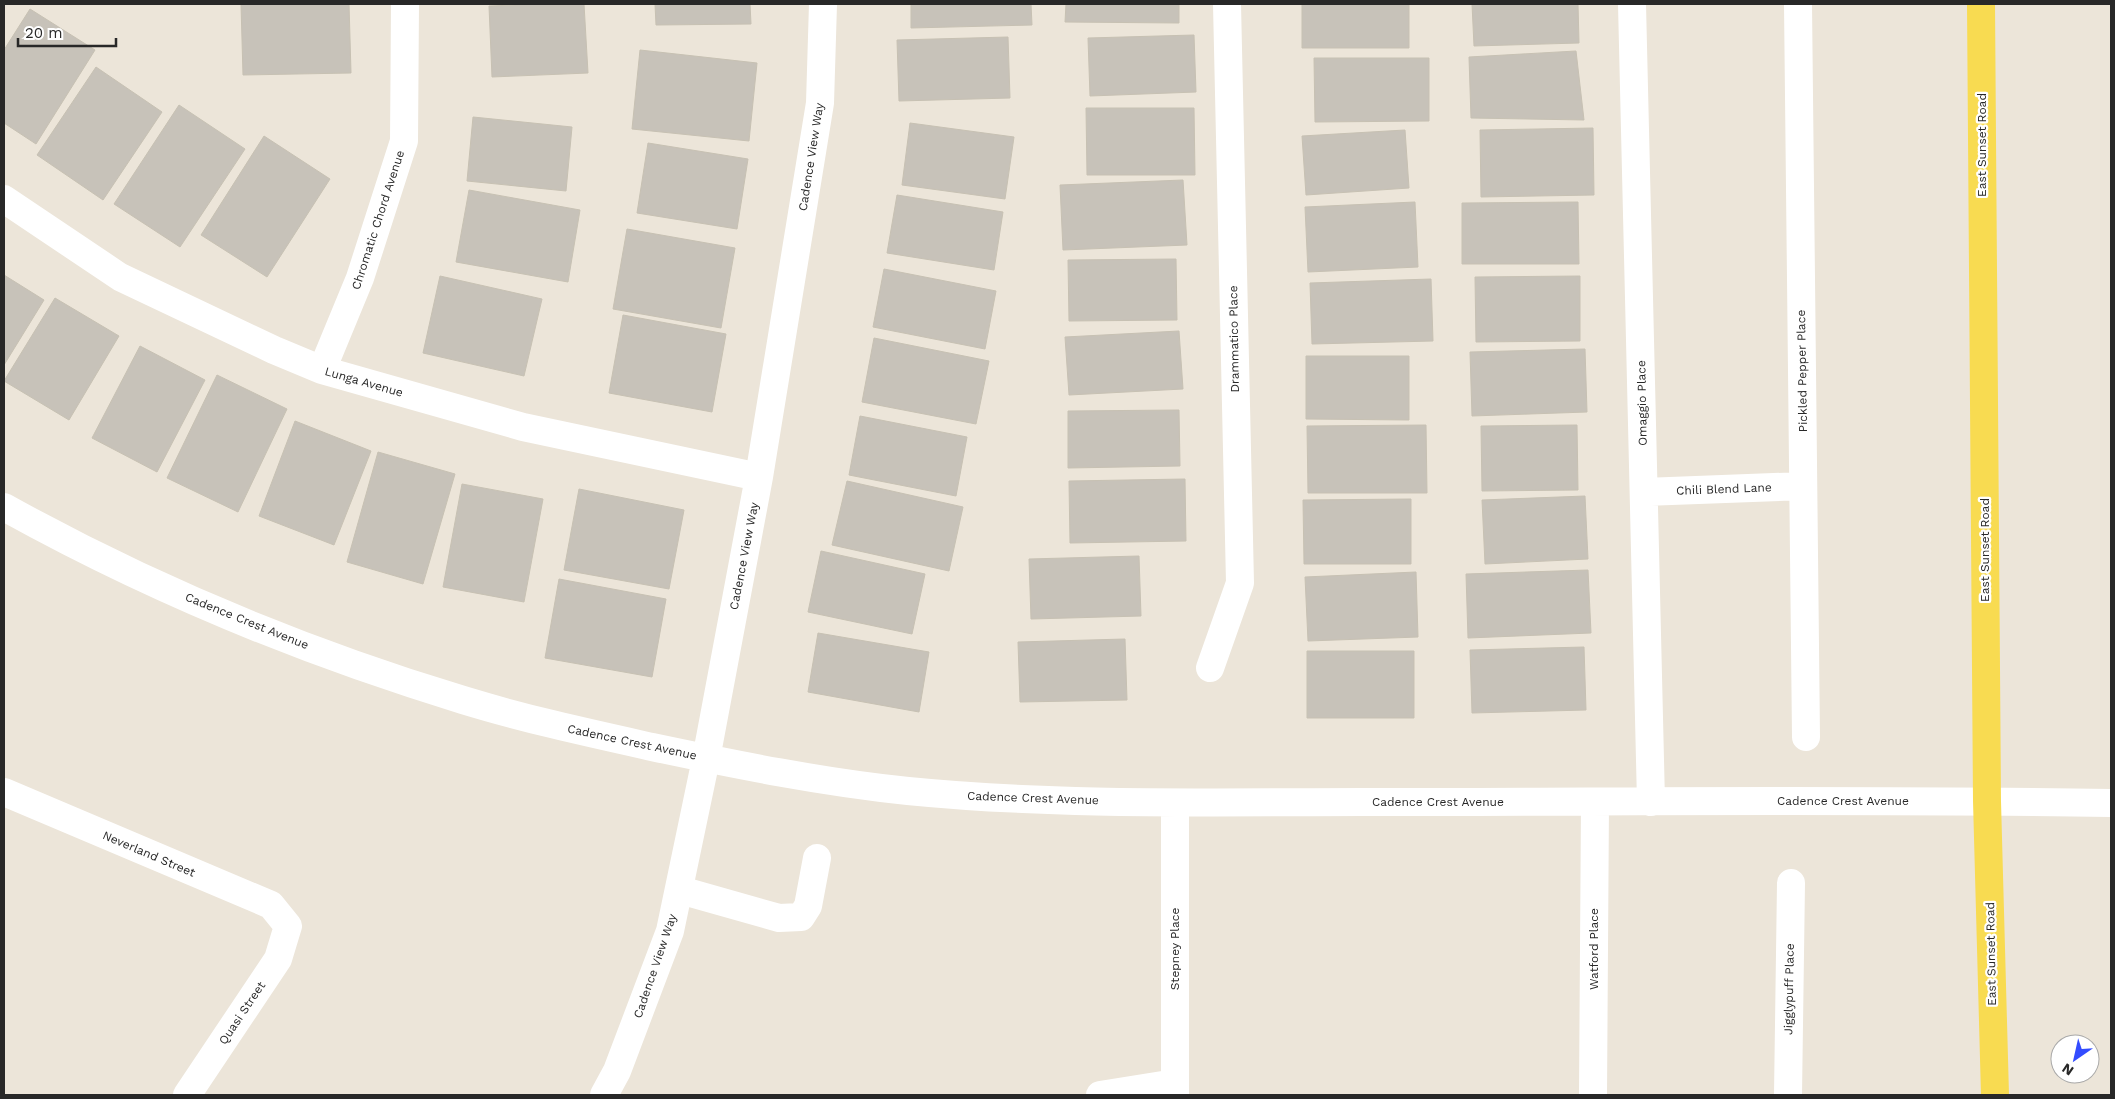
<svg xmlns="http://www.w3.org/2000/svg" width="2115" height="1099" font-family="'Work Sans',sans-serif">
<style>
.building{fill:#c7c2b9;stroke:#c7c1b3}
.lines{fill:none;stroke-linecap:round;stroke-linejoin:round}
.minor{stroke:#fff;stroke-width:28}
.major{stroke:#f8db51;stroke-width:28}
.labels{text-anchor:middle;stroke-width:4.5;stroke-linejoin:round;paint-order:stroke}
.street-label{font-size:12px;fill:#282828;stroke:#fff}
</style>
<rect width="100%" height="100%" fill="#ece5d9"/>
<path class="building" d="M241 4H349L351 73 243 75Z
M541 4H584L588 73 492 77 489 6Z
M655 4H750L751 24 656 25Z
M911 4H1031L1032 25 911 28Z
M1066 4H1179V23L1065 22Z
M1302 4H1409V48H1302Z
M1472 4H1578L1579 43 1474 46Z
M30 9 95 50 36 144 4 123V50Z
M1194 35 1196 92 1090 96 1088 38Z
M1008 37 1010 98 899 101 897 40Z
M640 50 757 63 749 141 632 129Z
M1576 51 1584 120 1471 118 1469 57Z
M1314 58H1429V121L1315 122Z
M96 67 162 112 103 200 37 155Z
M179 105 245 149 180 247 114 204Z
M1086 108H1194L1195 175H1087Z
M473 117 572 127 566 191 467 181Z
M910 123 1014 137 1005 199 902 185Z
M1593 128 1594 195 1481 197 1480 130Z
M1405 130 1409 188 1306 195 1302 136Z
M264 136 330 179 267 277 201 235Z
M648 143 748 159 737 229 637 213Z
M1183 180 1187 245 1063 250 1060 185Z
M469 190 580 210 568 282 456 262Z
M897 195 1003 212 994 270 887 253Z
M1415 202 1418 267 1308 272 1305 207Z
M1578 202 1579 264H1462V203Z
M627 229 735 248 721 328 613 309Z
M1176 259 1177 320 1069 321 1068 260Z
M884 269 996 291 985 349 873 327Z
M4 275 44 300 4 365Z
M440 276 542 299 524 376 423 353Z
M1580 276V341L1476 342 1475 277Z
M1431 279 1433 341 1312 344 1310 283Z
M55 298 119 336 69 420 4 381Z
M623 315 726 334 712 412 609 393Z
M1179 331 1183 389 1069 395 1065 337Z
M874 338 989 361 976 424 862 402Z
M140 346 205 380 157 472 92 438Z
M1585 349 1587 412 1472 416 1470 352Z
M1306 356H1409V420L1306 419Z
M217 375 287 409 238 512 167 478Z
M1179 410 1180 466 1068 468V411Z
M860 416 967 437 956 496 849 475Z
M295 421 371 451 334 545 259 516Z
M1426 425 1427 493H1308L1307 426Z
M1577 425 1578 490 1482 491 1481 426Z
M378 452 455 474 423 584 347 562Z
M1185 479 1186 541 1070 543 1069 481Z
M847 481 963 507 949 571 832 545Z
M462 484 543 499 524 602 443 587Z
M579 489 684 510 669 589 564 570Z
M1585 496 1588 559 1485 564 1482 500Z
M1411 499V564H1304L1303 500Z
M821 551 925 574 912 634 808 612Z
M1139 556 1141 616 1031 619 1029 559Z
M1588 570 1591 633 1468 638 1466 574Z
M1416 572 1418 637 1308 641 1305 577Z
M559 579 666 599 652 677 545 658Z
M818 633 929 652 919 712 808 692Z
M1125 639 1127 700 1020 702 1018 642Z
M1584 647 1586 710 1472 713 1470 650Z
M1307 651H1414V718H1307Z"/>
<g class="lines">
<path class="minor" d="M1632 4 1651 802
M1798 4 1806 737
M4 199 120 277 274 350 322 370 523 427 759 477
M322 370 360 278 404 141 405 4
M1644 492 1803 486
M4 507C148 587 305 652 463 700 525 719 589 733 652 747 737 765 822 782 908 791 1059 806 1212 802 1363 802 1613 802 1862 799 2111 803
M1210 668 1240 583 1227 4
M4 792 271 905 288 926 278 959 187 1095
M1175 803V1095
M680 890 779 918 801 917 808 906 817 858
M604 1095 617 1071 670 931 706 759 759 477 820 103 823 4
M1100 1095 1175 1083
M1593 1095 1595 802
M1788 1095 1791 883"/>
<path class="major" d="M1981 4 1987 801 1995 1095"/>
</g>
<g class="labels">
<g class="street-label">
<text transform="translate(1982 145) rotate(-90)" y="4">East Sunset Road</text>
<text transform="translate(811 157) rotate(-81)" y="4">Cadence View Way</text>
<text transform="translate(378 220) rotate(-72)" y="4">Chromatic Chord Avenue</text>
<text transform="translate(1234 339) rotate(-91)" y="4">Drammatico Place</text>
<text transform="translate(1802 371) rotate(-91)" y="4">Pickled Pepper Place</text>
<text transform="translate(364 382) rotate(16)" y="4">Lunga Avenue</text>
<text transform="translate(1642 403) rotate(-91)" y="4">Omaggio Place</text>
<text transform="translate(1724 489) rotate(-2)" y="4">Chili Blend Lane</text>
<text transform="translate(1985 550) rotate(-90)" y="4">East Sunset Road</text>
<text transform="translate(744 556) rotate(-79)" y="4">Cadence View Way</text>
<text transform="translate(247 621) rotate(22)" y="4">Cadence Crest Avenue</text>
<text transform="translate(632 742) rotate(12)" y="4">Cadence Crest Avenue</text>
<text transform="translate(1033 798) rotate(2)" y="4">Cadence Crest Avenue</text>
<text x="1843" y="805">Cadence Crest Avenue</text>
<text x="1438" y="806">Cadence Crest Avenue</text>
<text transform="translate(149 854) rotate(23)" y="4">Neverland Street</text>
<text transform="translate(1175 949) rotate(-90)" y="4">Stepney Place</text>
<text transform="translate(1594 949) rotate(-90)" y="4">Watford Place</text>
<text transform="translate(1991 954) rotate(-91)" y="4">East Sunset Road</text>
<text transform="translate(655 966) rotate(-71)" y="4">Cadence View Way</text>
<text transform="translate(1789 989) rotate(-89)" y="4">Jigglypuff Place</text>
<text transform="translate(242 1013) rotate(-56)" y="4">Quasi Street</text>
</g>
</g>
<rect width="2115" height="1099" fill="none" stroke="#282828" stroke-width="10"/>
<g transform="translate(2075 1059) rotate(214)"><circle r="24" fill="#ffffff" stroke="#a9a9a9"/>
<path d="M0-4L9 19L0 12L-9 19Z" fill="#334cff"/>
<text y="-8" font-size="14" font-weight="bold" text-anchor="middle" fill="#282828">N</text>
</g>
<path d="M18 38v8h98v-8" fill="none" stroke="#282828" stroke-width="2.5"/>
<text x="25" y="38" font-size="15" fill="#282828" stroke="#ffffff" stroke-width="4" paint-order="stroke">20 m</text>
</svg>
